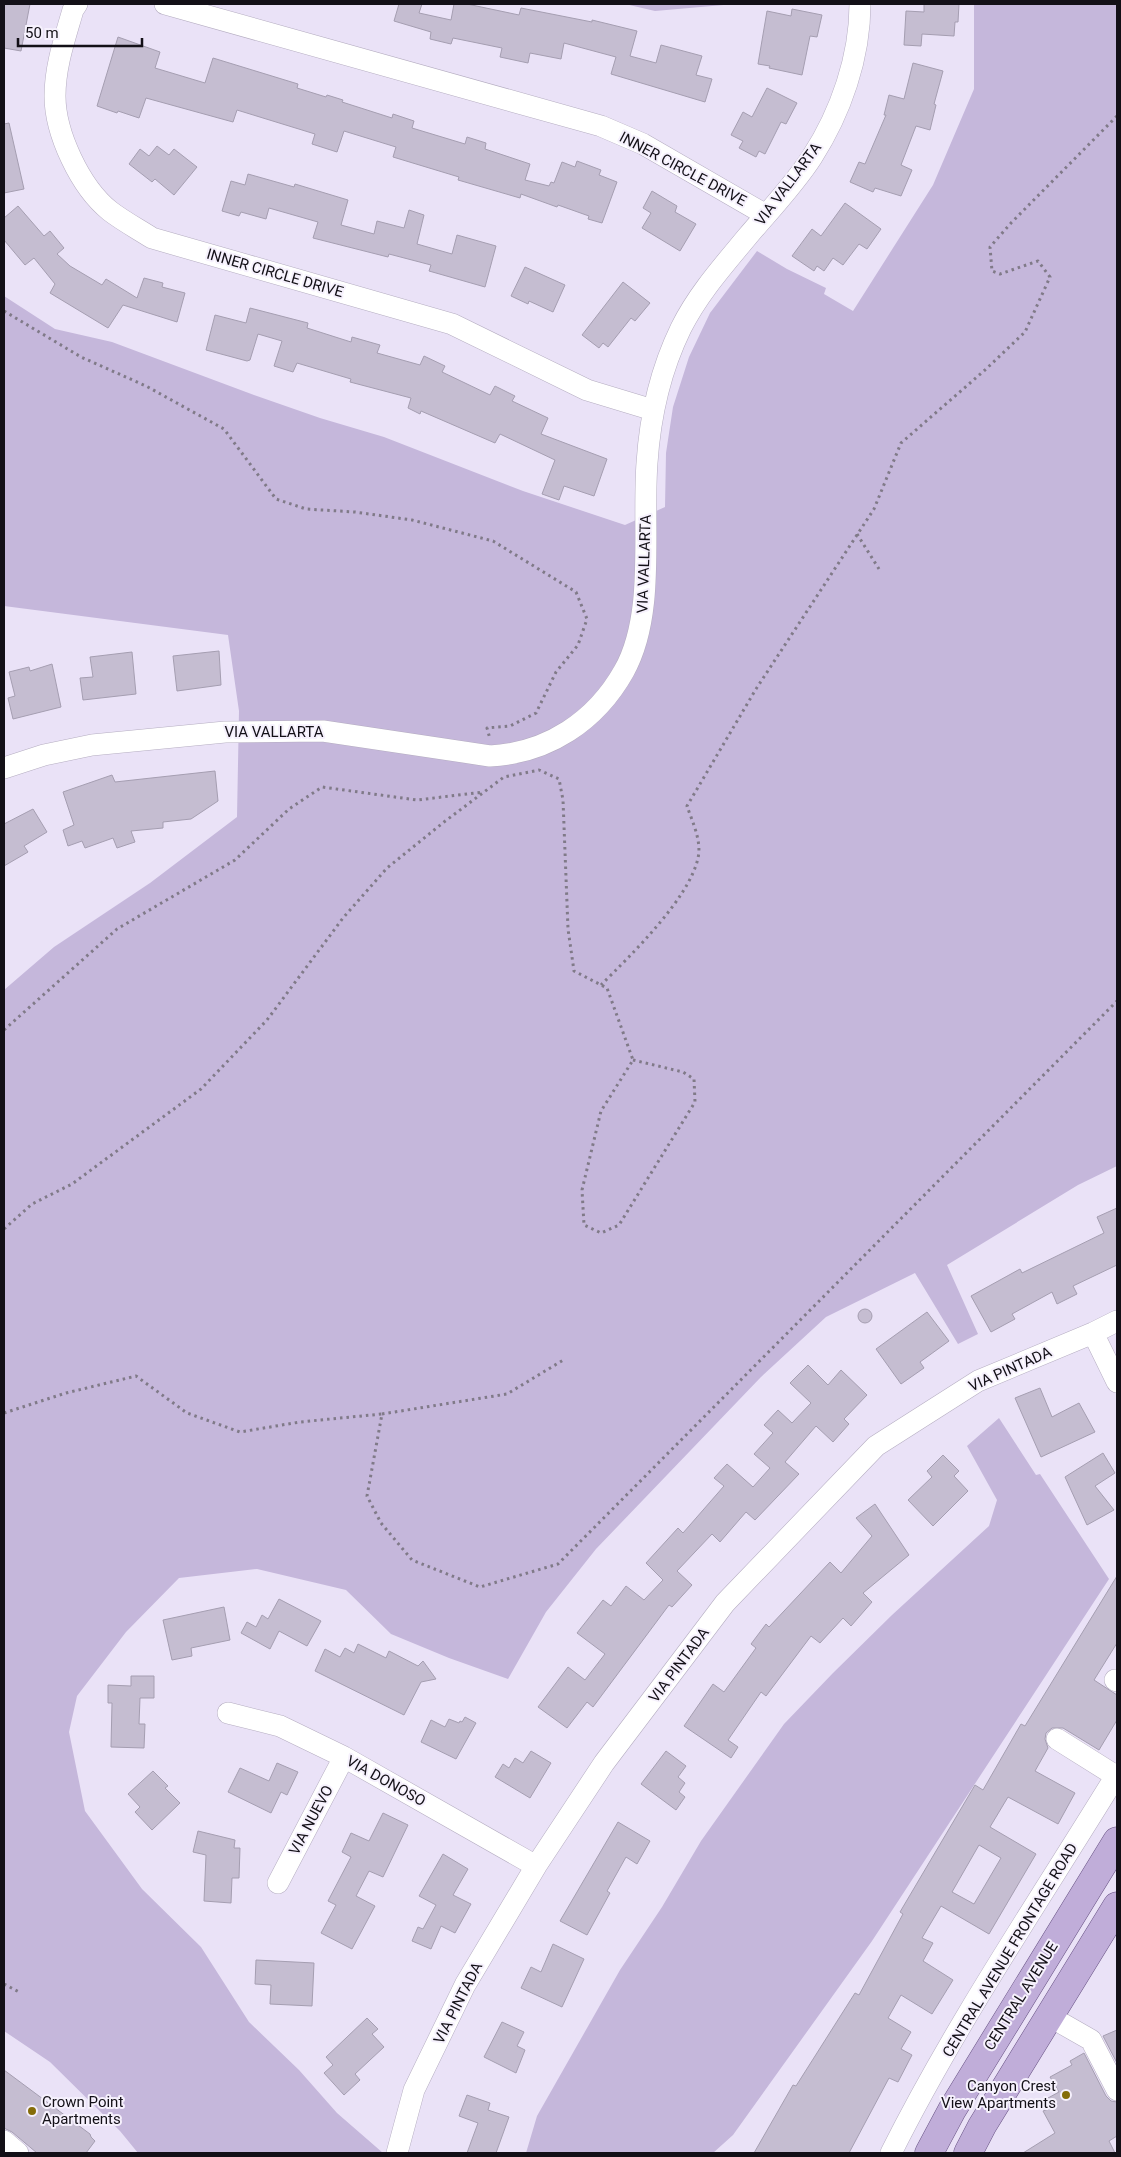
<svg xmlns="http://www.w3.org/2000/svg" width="1121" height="2157" font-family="Roboto,sans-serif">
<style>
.green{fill:#c5b7db}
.building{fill:#c5bdd1;stroke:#a59eb1;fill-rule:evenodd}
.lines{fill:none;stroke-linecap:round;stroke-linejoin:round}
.minor-casing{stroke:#b5adc1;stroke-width:22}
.major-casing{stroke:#685384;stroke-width:29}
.path{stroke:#807a88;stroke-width:3;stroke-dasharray:2.5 4;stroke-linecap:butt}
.minor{stroke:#fff;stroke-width:21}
.major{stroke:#c0add9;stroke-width:28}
.poi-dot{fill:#856d09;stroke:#f6f1fd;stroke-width:2}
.labels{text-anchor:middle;stroke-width:4;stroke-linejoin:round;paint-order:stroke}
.street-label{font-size:15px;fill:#131017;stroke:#f6f1fd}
.poi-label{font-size:15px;fill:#131017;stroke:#f6f1fd;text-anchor:end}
</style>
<rect width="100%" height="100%" fill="#eae2f7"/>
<path class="green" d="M625 4H735L655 11Z
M974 4H1117V1166L1078 1185 947 1265 978 1334 958 1344 915 1273 826 1317 761 1377 596 1549 546 1612 508 1679 449 1658 391 1634 346 1590 257 1569 179 1578 126 1632 77 1696 69 1732 85 1811 142 1889 201 1947 249 2022 299 2070 337 2113 383 2153H138L120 2131 50 2062 4 2031V990L54 947 150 883 237 817 239 711 228 635 4 606V296L55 329 112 342 254 395 320 418 384 437 523 491 625 525 665 507 666 453 673 407 689 357 710 313 757 251 787 269 826 288 824 294 853 311 933 185 974 89Z
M999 1418 1036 1475 1040 1474 1109 1579 872 1941 733 2135 713 2153H526L537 2116 620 1970 662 1907 701 1841 784 1724 833 1673 892 1615 989 1526 997 1500 967 1446Z"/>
<path class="building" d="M6 4H30L21 51 4 48V5Z
M399 4H422L419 13 451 20 454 4H467L519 15 521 8 592 22V20L637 31 630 56 656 63 661 45 702 56 696 75 712 79 705 102 611 74 616 57 564 43 561 59 530 53 528 63 500 57 502 48 453 38 451 44 430 39 431 32 394 21Z
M924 4H959L958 22H955L954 36 922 34 921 46 904 45 906 11 924 12Z
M792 9 822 15 817 37 810 36 802 75 769 68 770 66 758 64 767 11 791 16Z
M118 37 160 52 155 68 205 83 213 58 298 84 297 88 326 97 327 95 343 100 342 102 392 118 393 114 414 121 412 128 465 144 467 137 486 143 485 149 530 164 525 180 549 186 551 182 554 183 562 162 575 167 577 161 601 170 599 175 617 182 602 223 588 219 589 216 558 205 557 207 521 194 520 198 458 180 459 177 393 157 396 147 344 131 337 152 312 144 315 134 237 110 233 122 146 98 139 118 118 111 117 113 97 106Z
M913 63 943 71 934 104 936 105 930 130 916 126 901 165 912 170 901 196 875 188 873 192 850 182 859 162 865 164 886 115H884L889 95 904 99Z
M767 88 797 103 786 124 781 122 765 154 759 151 756 157 739 148 743 141 731 135 743 112 752 117Z
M9 123 24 189 4 193V124Z
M157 146 169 155 174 149 197 167 174 195 155 179 152 182 129 164 140 149 149 156Z
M248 174 294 187 295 184 348 200 341 225 374 234 377 221 404 228 409 210 424 215 417 244 452 254 457 235 496 246 485 287 429 271 431 265 389 254 388 257 313 238 318 222 269 208 266 219 241 212 239 216 222 211 231 181 245 185Z
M652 191 677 206 675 212 696 224 680 251 642 228 651 213 643 208Z
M845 203 881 229 867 249 859 244 843 265 833 258 824 271 817 266 814 271 792 256 812 229 821 236Z
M18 206 44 236 50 231 64 248 57 254 70 266 102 285 106 279 137 298 144 278 163 283 162 287 185 293 177 322 123 305 108 328 50 293 55 284 34 258 25 265 4 240V218Z
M525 267 565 285 553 312 529 301 528 304 511 296Z
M623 282 650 303 635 321 631 318 608 347 603 343 599 348 582 335Z
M250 308 308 323 307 328 351 342 352 337 380 345 377 353 420 365 424 356 445 366 442 372 490 395 495 386 515 396 512 401 548 418 541 434 607 459 594 496 564 486 559 500 542 494 555 460 500 434 495 443 421 411 420 414 408 408 411 398 350 382 351 379 297 363 293 372 274 366 282 341 258 334 250 360 247 361 206 350 215 315 246 323Z
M219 651 221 685 177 691 173 656Z
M132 652 136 694 83 700 80 678 93 677 90 657Z
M52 664 61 707 13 719 8 698 15 696 9 672 29 667 30 671Z
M215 771 218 801 191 819 163 822V828L131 831 135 842 117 848 113 838 85 848 82 841 68 846 63 830 74 825 63 792 112 775 115 782Z
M33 809 47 832 24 846 28 852 4 866V824Z
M1117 1208V1265L1073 1286 1077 1294 1057 1304 1052 1292 1012 1314 1015 1319 991 1332 971 1296 1020 1269 1022 1273 1104 1233 1097 1217Z
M858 1316a7 7 0 1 1 14 0a7 7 0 1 1-14 0Z
M927 1312 949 1341 920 1362 924 1368 901 1384 876 1349Z
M808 1365 828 1385 841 1370 867 1395 844 1419 849 1424 833 1442 816 1426 785 1462 799 1474 755 1520 746 1512 720 1542 712 1534 677 1571 692 1585 672 1607 669 1605 593 1707 587 1702 567 1728 538 1707 568 1667 585 1680 605 1654 577 1633 603 1600 611 1606 626 1586 644 1600 663 1580 646 1563 678 1528 683 1533 724 1486 714 1478 727 1464 753 1487 770 1468 754 1454 773 1433 764 1425 778 1410 792 1423 811 1403 790 1383Z
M1040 1388 1052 1417 1079 1403 1095 1432 1041 1457 1015 1398Z
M1103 1453 1115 1473 1095 1486 1114 1510 1087 1525 1065 1477Z
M943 1455 959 1471 954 1476 968 1491 933 1526 908 1500 932 1477 927 1471Z
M875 1504 909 1555 863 1593 872 1602 851 1626 843 1618 820 1643 811 1636 766 1696 761 1692 728 1740 738 1747 731 1758 684 1726 713 1684 724 1692 756 1648 751 1644 766 1624 769 1627 830 1562 841 1573 872 1536 856 1518Z
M1117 1576V1643L1094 1680 1117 1695V1720L1099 1750 1063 1728H1052L1046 1733 1045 1739 1048 1748 1035 1771 1075 1793 1058 1824 1008 1797 990 1827 1036 1854 989 1934 941 1906 922 1938 933 1943 923 1961 953 1980 932 2014 901 1995 888 2018 911 2032 901 2049 912 2055 898 2082 889 2078 849 2153H754L793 2085 796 2086 855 1993 859 1995 903 1914 900 1912 975 1785 983 1790 1021 1724 1025 1726ZM979 1845 1001 1858 974 1904 952 1892Z
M279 1599 321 1621 307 1646 279 1631 270 1649 241 1633 247 1622 256 1627 262 1615 268 1619Z
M224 1607 230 1640 191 1648 192 1656 172 1660 163 1620Z
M358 1644 386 1658 389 1651 418 1666 423 1661 436 1679 421 1682 404 1715 315 1671 325 1649 340 1657 345 1648 354 1653Z
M131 1676H154V1698H140L139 1724H145L144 1748 111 1747 112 1703H108V1685L131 1686Z
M465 1717 476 1723 456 1759 421 1742 431 1720 445 1727 449 1719 459 1723 460 1721 462 1722Z
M531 1751 551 1763 530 1798 495 1777 503 1764 509 1768 515 1758 523 1763Z
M666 1751 686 1766 678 1777 685 1783 679 1792 685 1797 676 1810 641 1784Z
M277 1763 298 1772 287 1795 281 1792 271 1813 228 1792 240 1768 269 1781Z
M153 1771 168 1786 165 1788 180 1803 152 1830 135 1812 140 1807 128 1794Z
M383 1813 408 1825 383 1877 369 1871 356 1896 375 1906 352 1949 321 1933 336 1905 328 1901 351 1857 342 1852 351 1833 369 1841Z
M618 1822 650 1841 637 1864 626 1857 607 1891 610 1893 587 1935 560 1921Z
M198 1831 235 1840 234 1848H240L239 1878H232L231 1903 204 1901 206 1855 193 1852Z
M443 1854 468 1869 453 1895 471 1904 455 1933 441 1926 431 1949 412 1941 418 1927 423 1929 436 1905 419 1896Z
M553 1944 584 1959 562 2007 521 1988 531 1967 541 1972Z
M256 1960 314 1963 312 2006 270 2004 271 1985 255 1984Z
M367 2018 378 2029 372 2034 384 2047 355 2074 360 2080 344 2095 324 2073 333 2065 326 2057Z
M502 2022 524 2032 517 2046 525 2050 516 2073 484 2057Z
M1117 2030V2063L1103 2036Z
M1084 2053 1106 2096 1111 2101 1117 2102V2136L1109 2141 1115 2153H1023L1055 2133 1043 2111 1051 2108 1048 2098 1059 2092 1050 2077 1072 2065 1070 2061Z
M4 2070 90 2134 91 2137 95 2141 86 2153H37L12 2132 4 2128Z
M467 2095 490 2103 488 2110 509 2117 496 2153H467L478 2123 459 2116Z"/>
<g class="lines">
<g class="minor-casing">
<path id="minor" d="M77 4 73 10C65 38 55 66 55 96 55 133 80 187 110 211 123 221 138 229 152 238L452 324 587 390 653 410
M165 4 601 126 643 144 766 215
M4 768 44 755 92 745 225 732 323 731 490 756C548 753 596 721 624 671 656 614 642 528 647 463 650 417 661 369 681 328 698 294 723 266 747 237 769 211 794 185 812 157 841 112 860 57 860 4
M1093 1333 1117 1382
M1115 1680 1117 1681
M228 1713 280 1726 344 1757 536 1866
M1057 1739 1116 1776
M278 1883 344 1757
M1049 2016 1091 2040 1117 2090
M4 2141 18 2153
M397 2153 414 2090 465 1985 536 1866 604 1763 725 1603 876 1446 978 1381 1093 1333 1117 1321
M891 2153C956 2023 1041 1898 1117 1774"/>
</g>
<g class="major-casing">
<path id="major" d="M929 2153 952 2110 1117 1841
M968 2153 982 2126 1117 1906"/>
</g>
<path class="path" d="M4 311 81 357 146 386 224 429 276 499 306 509 355 512 412 520 493 541 576 592 587 619 578 645 556 672 536 713 510 726 487 728 490 739
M857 534 879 569
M601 985C631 955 689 899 698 858 702 841 692 821 687 806L756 689 874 509 901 443 985 370 1025 332 1050 277 1038 261 1000 274 992 271 990 247 1011 223 1117 116
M4 1030 117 929 235 860 289 809 322 787 417 800 484 792
M633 1060 683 1072 694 1079 695 1102 619 1225 601 1233 584 1225 582 1190 601 1111Z
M4 1229 32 1204 72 1184 201 1089 267 1020 343 918 387 868 444 822 504 777 539 770 559 779 563 800 568 929 574 971 607 988 633 1060
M4 1413 66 1393 136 1376 187 1413 240 1432 300 1422 382 1414 367 1496 381 1523 412 1560 480 1587 558 1564 1117 1001
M382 1414 507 1394 565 1359
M4 1984 21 1993"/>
<use href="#minor" class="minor"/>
<use href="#major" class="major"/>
</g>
<g class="poi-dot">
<circle cx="1066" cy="2095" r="5"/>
<circle cx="32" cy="2111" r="5"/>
</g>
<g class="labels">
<g class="street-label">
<text transform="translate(683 169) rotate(28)" y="5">INNER CIRCLE DRIVE</text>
<text transform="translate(788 184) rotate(-53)" y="5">VIA VALLARTA</text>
<text transform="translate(275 273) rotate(16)" y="5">INNER CIRCLE DRIVE</text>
<text transform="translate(644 564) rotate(-88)" y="5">VIA VALLARTA</text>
<text x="274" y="737">VIA VALLARTA</text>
<text transform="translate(1010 1369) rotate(-24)" y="5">VIA PINTADA</text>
<text transform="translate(679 1665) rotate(-53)" y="5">VIA PINTADA</text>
<text transform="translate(386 1781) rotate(29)" y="5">VIA DONOSO</text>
<text transform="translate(311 1820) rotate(-62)" y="5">VIA NUEVO</text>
<text transform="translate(1010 1950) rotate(-59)" y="5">CENTRAL AVENUE FRONTAGE ROAD</text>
<text transform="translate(1021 1996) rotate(-58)" y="5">CENTRAL AVENUE</text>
<text transform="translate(458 2003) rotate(-63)" y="5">VIA PINTADA</text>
</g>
<g class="poi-label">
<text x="1056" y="2091">Canyon Crest<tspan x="1056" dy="17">View Apartments</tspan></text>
<text x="42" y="2107" text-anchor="start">Crown Point<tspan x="42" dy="17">Apartments</tspan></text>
</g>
</g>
<rect width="1121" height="2157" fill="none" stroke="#131017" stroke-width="10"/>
<path d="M18 38v8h124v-8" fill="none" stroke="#131017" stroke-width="2.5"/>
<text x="25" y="38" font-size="15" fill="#131017" stroke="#f6f1fd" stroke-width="4" paint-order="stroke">50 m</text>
</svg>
